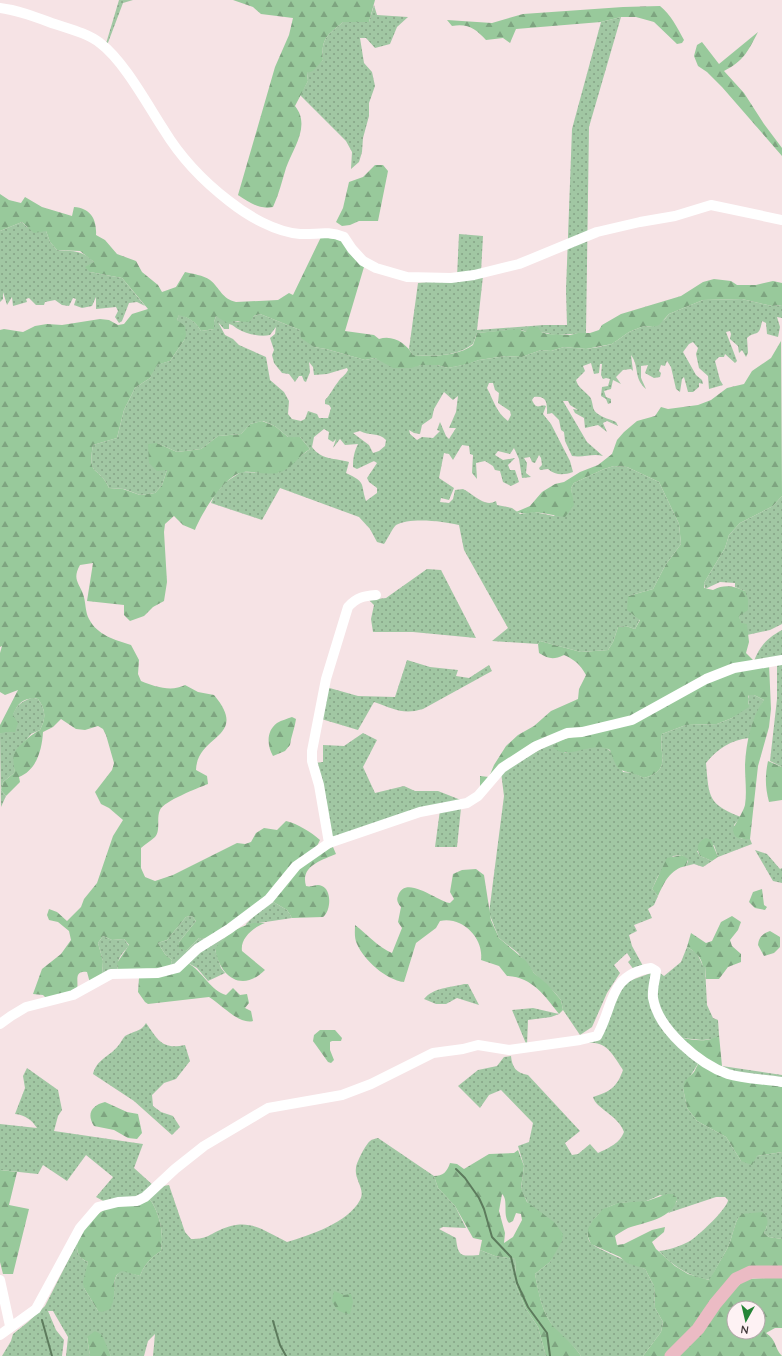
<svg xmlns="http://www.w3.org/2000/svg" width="782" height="1356" font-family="Quicksand,sans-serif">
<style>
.grass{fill:url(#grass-dots);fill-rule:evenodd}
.forest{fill:url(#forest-firs);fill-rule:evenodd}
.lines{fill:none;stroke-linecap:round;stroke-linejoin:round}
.stream{stroke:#5d7b5d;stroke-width:2}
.minor{stroke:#fff;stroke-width:10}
.major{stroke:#ebbbc4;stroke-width:13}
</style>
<defs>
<pattern id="grass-dots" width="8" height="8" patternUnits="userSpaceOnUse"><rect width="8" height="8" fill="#a1c7a3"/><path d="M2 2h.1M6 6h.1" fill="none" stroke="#85a386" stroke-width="1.8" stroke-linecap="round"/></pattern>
<pattern id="forest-firs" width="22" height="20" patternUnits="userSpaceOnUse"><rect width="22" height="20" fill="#98c99b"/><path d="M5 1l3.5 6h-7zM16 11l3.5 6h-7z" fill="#7ea480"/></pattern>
</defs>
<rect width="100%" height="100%" fill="#f6e3e5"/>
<path class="grass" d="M119 0H133L123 3 106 48 105 47Z
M374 5 377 15 408 17 397 27 390 44 375 48 366 38H360L364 63 372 72 375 86 369 103V116L363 138 362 152 359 162 351 169 352 152 346 141 300 95 308 81 307 73 323 60C321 38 327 36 343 22H369Z
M621 17 589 127 586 333 556 335 541 332H526L522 330H512L477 333 473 344C458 356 432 357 413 355L409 349 418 283 483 276 477 330 544 325H567L566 290 572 129 601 22Z
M22 222 27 227 46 231 50 242 57 250C75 252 80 249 94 262L90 272 122 278 145 306 137 302 129 303 122 321 119 323 115 317 118 311 116 307 96 309V297L92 306 82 308 74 305 76 299 73 298 69 306 62 305 55 300 45 302 44 305H36L29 298 26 299 27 302 13 306 12 297 7 305 3 292V299L0 302V231Z
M459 234 483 236 481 272 457 277Z
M742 299 772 306 782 305V318L777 317 780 327 778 337 767 334 766 323 762 321C759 339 755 330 747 338L748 353 746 357 742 350 739 353 738 346 730 339 731 334 730 331 726 332 737 361 735 363 725 354 724 357H719L715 361 720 380 723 385 709 389 708 376 699 368 696 354 698 348 693 342 689 344 683 352 696 375 702 380 703 384 699 383V387L693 392H688L684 377 682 379 680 392 676 389 671 367 667 361 665 366 661 365 659 371 661 373 660 377 654 378 645 373 648 365 641 366V378L646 389C633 378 640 367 631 355L633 371 631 369 623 370 616 377 621 384 613 380 611 389 604 391 606 397 611 399V403L608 404 606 399 601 396 602 387 608 386 610 379 606 378 603 379 601 375 602 364H600L599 373 594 374 591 363 583 366 585 371 576 380C578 388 585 391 590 397 594 403 591 410 598 414 603 418 610 419 616 422L618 426 607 421 603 423 607 432 598 425 585 428 584 418 575 413 573 409 578 410 570 405 568 401H563L587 442 603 456C592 453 584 458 572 456L565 441 564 432 561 430 559 420 552 413 547 414C547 405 548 395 534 397L532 400C537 411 539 404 546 406L543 414 551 424 570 461 573 472C564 475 556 476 548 469L540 470 539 468 542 465 541 458 539 455 535 463 532 462 530 457 524 458 527 463 526 473 531 477 522 478 519 459 514 448 510 454 498 451 495 455 503 460 515 458 508 465 510 470H515L519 482 511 486 503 482 500 471 495 470 493 466 485 461 476 463 477 479 472 473 473 455 470 454 469 446 462 445 453 460 449 454 444 453 439 478 454 488 449 500 441 498 440 502 449 503 453 499 455 490 463 489C474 494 484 508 496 501L497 505 512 508 520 514 534 512 554 516 572 496 571 488 574 483 604 469 614 466 627 467 659 482 679 524 681 544 666 564 653 589 628 596 640 619 635 629 626 626 618 627 613 642 608 650 581 652 540 641 538 644 492 641 508 628 464 550 459 525C444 521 409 517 396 525 392 529 388 538 384 544L377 542 370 529 359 517 280 488 262 520 211 503 215 494 226 482 241 472 278 473 310 449 300 437H288L275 426 263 421 250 424 241 434 218 436 201 449 177 452 157 443 167 470 162 485 155 493 140 495 124 489 109 488C99 465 87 478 93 445L117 438 124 410 135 388 150 378 156 365 170 361 185 339 177 320 179 314C189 318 195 321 201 331L214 329V322L216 316 238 322 260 314 300 330 314 347 326 349 365 360 375 358 404 368 422 365H437L448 368 467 364 479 360 506 356 522 357 541 350 551 351 564 347 586 349 599 347 612 344 629 332 644 326 653 327 665 319 669 314 703 300ZM218 322 224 329H229V324C234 325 234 327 238 329 246 334 260 337 270 335L276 327 275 334 270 338 274 350 272 355 274 363 282 373 289 374 295 382 299 376H302L304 381 306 382 310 372 309 362 313 367 314 375 327 374 347 368 348 370C345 376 341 377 338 382 333 388 331 394 325 400V404L329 405 331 408 328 418H319L317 414 308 411 305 419 301 421 292 419 288 414 289 401 284 392 270 380 266 357 239 345 233 339 225 335ZM489 383H493L495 390 499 393 498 403 510 411 511 415 508 421C496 412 494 401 487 388ZM444 392 453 400 458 396 456 412 449 428H456L449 439 446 436 440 422 437 430 440 431 433 438 422 437 417 440 410 434 409 430 414 433 420 434 422 425 432 418 434 409ZM324 429 329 432 328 439 333 442 336 439 333 448 340 439 345 445 358 444C354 452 353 458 353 467L357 469 374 461 377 463 367 478 369 482 377 488V493L366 501C360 483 367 483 346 473L349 462C335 458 321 460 312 447L314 437ZM360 431C369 436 379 432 386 440L385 446 379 451 373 453 369 445 353 433Z
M782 496V624L770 630 747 635 740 623 739 616 745 591 735 587V583L720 582 705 589 704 583 725 548 729 535 740 523 773 506Z
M427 569 441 570 476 638 413 632H373L371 619 374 605 369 600 386 598Z
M782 630V659L754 661C760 646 767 638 782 630Z
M407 660 430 667 458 670 456 676 469 678 489 665 492 671 423 709C403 715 394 709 374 702L358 730 318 718 326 687 358 696 395 697Z
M777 662 782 663V767L770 761 777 699Z
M749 695H754L764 700 753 722 749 738C731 740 717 749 706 763 709 798 708 804 741 817L734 825 741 839H750L752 844 718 857 714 845 697 851 700 856 712 861 703 867 694 864 686 866 688 861 682 855 673 856 658 876 652 889 658 896 654 905 648 909 652 918 634 925 637 931 629 935 632 946 643 966 635 971 628 962 631 959 627 953 614 965 620 973 607 993 592 1027 580 1035 563 1010 561 1000 556 994 534 973 518 953 499 938 489 913 504 796 501 772 510 765 557 741 565 753C576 750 600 742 609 750 615 755 619 765 623 772L634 773 644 778C673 770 658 754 662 734L686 725 717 724 732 718 749 704 748 699Z
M32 698 38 699C46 710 46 718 40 730L31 734 14 754V773L3 782 1 790 6 796 1 807 0 734C17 725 6 705 32 698Z
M363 733 377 740 363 767 375 793 404 786 415 791H438L466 802 332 837 314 763 323 762V745L344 746Z
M461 808 457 847H435L440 810Z
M755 850 767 854 780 869 782 868V883L773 881Z
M270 900 287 910 292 918 245 925Z
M192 916 196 921 179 942 186 951 199 938 209 939 170 968 172 960 165 954 158 943 167 940 186 917Z
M103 936 112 940 124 939 129 946C122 953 116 960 118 970L102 975 103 961 98 943Z
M225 937 215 950 221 968 225 973 208 981 197 968 188 963 194 956Z
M687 947 697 953 703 966H705L707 1005 713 1018 718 1020 719 1035 714 1039 702 1040 682 1038 664 1022 656 997 660 973 664 976 681 962Z
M651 973C651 984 650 998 653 1008 660 1032 679 1047 699 1062L683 1088 687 1108 697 1121 726 1137 741 1161 757 1156 782 1152V1239L769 1237 764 1233 767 1226 742 1215 738 1218C733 1228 732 1239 727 1249 721 1259 716 1269 710 1280 689 1277 673 1266 659 1251 669 1250 681 1246 690 1241 698 1236 728 1208 728 1200L725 1197H716L668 1213 677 1201 660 1195C652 1199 645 1202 637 1203 630 1203 622 1202 616 1204 604 1208 597 1213 591 1225 588 1231 586 1236 590 1242 595 1249 635 1264 645 1269L654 1286 655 1308 663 1322 661 1332 643 1356H581C573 1343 558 1335 550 1322 541 1308 538 1290 535 1274L550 1262 553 1255 521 1189 524 1166 518 1146 529 1142 533 1123 501 1090 489 1095 480 1108 458 1086 478 1070 497 1066 504 1057 511 1056C512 1067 516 1073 528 1075L580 1131 565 1143 572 1155 578 1154 590 1144 598 1153C609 1148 620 1143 624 1132 617 1114 596 1109 593 1097 610 1092 617 1087 623 1070 614 1057 607 1041 589 1043L626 982Z
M464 984H468L479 1005 457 998 446 1004H436L424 999C434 987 450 988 464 984Z
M533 1008 559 1014 551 1017 528 1020 527 1046 512 1010Z
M146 1023C158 1040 162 1050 185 1045L190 1061 176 1079 164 1083 152 1095 153 1106 161 1112 173 1116 180 1127 172 1135 134 1101 93 1074C97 1059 109 1057 118 1046 121 1043 122 1039 125 1036 133 1031 141 1032 146 1023Z
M722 1066 782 1075V1081L734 1074Z
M27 1068 58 1090 62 1110 58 1116 54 1131 143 1144 134 1168 154 1186 142 1195 105 1202 96 1197 113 1177 86 1155 67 1181 43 1165 38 1174 0 1170V1124L37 1128C32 1120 25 1115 15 1114L25 1088 23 1076Z
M378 1138 434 1176 438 1188 455 1206 466 1228 443 1227 439 1229 456 1238C458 1258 462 1256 479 1255L480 1250 495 1256 515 1259 516 1282 517 1288 526 1309 538 1327 546 1356H153L155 1334 148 1341 144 1356H111L106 1346 87 1337 90 1356H66L68 1337 53 1311H48L56 1330 64 1340 62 1356H2L11 1341 13 1334 28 1322 45 1306 77 1243C77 1253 78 1258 88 1262L84 1288 98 1311 114 1297C115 1288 112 1276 122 1270L140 1276C144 1265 151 1258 161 1251 164 1233 160 1213 149 1198L163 1186 169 1185 185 1232 191 1239C206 1239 207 1236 220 1230 249 1217 262 1230 287 1242 310 1235 348 1223 360 1200 366 1189 354 1180 356 1168 356 1163 366 1144 370 1141 372 1139 375 1139 378 1138Z"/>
<path class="forest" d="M233 0H375L369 22H343C327 36 321 38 323 60L313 71 307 73 308 81 295 106C311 126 293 148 286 168 282 181 279 194 273 207 259 210 249 202 238 195L275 67 289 35 293 18 261 14 253 7Z
M660 6C671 15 677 27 684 40L682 43 677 44 654 22 636 17H621L601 22 516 29 510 43 503 38 486 40C476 29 468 23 452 26L447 20 492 23 523 14 623 7Z
M758 32C748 51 744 61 724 71L744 93 764 124 782 148V156L722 87 707 72 698 66 694 56 697 45 702 42 719 64Z
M375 165H383L388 171 378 221H359L350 225 342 226 336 222 343 208 349 182 363 177Z
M0 194 9 200 21 203 25 197 42 207 72 216 74 207C91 208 97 220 96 235L105 240 117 254 136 261 142 272 158 285 162 292 176 287 185 272C193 274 203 275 210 280 220 288 222 299 236 302L278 300 289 293 293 295 321 237 343 240 352 256 364 267 345 331 374 335 379 339C393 334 407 344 413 355 432 357 458 356 473 345L477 333 518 329 526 332 529 327H538L541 332 548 334 570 335 578 333H590L599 330 602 325 621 314 681 296 703 282 714 279 731 281 737 285H756L773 281 782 283V305L772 306 742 299 703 300 669 314 659 325 653 327 644 326 629 332 612 344 586 349 564 347 551 351 541 350 522 357 506 356 479 360 468 364 448 368 437 365H422L411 368H393L375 358 365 360 326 349 314 347 301 338 300 330 260 314 254 316 249 322 233 321 227 323 216 316 214 322V329L201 331C195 321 189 318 179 315L177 320 185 326 186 335 185 339 170 361 157 365 150 378 135 388 124 410 117 438 93 445C87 478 99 465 109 488L123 489 140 495 155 493 162 485 167 470 157 471 149 463 148 444 157 443 177 452 201 449 218 436 241 434 250 424 262 421 275 426 288 437H300L310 449C299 455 291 470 278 473 269 475 254 471 244 472 225 474 201 514 195 530L183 525 174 516 165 524 164 532 167 582 164 601 153 607 144 616 130 621 124 615V605L87 601 93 563 80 565C72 579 79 583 83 594 86 602 85 612 89 619 97 635 115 640 131 645L139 660 138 674 141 681C155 687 172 692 185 685L198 692 214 695C250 738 197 734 196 770L207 776 208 784C198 788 164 801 160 810 156 818 161 830 155 837 151 841 145 844 141 848V868L145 877 155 881 173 875 237 843 245 844 251 842 256 833 264 828 277 830 286 821C298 824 311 832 320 840L317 846 274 891 209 939 199 938 186 951 179 948V942L196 921 192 916 186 917 167 940 158 943 165 954 172 960 170 968 118 970 117 963 129 945 124 939 112 940 103 936 98 943 103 961 102 975 90 983 87 972C73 970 79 982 77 990L47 999 43 995 33 994 42 969 61 954 71 940 69 931 58 922 49 920 47 915 49 909 57 912 67 921 81 907 84 899 97 883 113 836 123 820 109 808 101 804 95 792 112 770 114 763 106 735 103 729 98 726 85 730 76 729 61 719 53 727 43 732C42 749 37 770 19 777L20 782 6 796 1 790 3 782 14 773C15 767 12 760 14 754 17 746 33 733 40 730 46 718 46 710 38 699 25 697 18 702 13 715L18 723 15 732H5L0 734V725L18 690 5 695 0 692V653L2 646 0 647V330L4 329 23 332 35 326 47 324 62 325 100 319 109 320 118 325 124 324 132 314 148 309 122 278 90 272 85 267 94 262 80 251 57 250 50 242 46 231 34 233 22 222 0 231Z
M781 341 782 496 773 506 740 523 729 535 725 548 704 583V588L713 590C725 584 733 586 745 591L748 599V610L739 616 741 623 747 624 749 642 746 653 754 661 631 718 538 741 480 790V776L489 777 494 765 506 746 518 735 534 726 551 711 578 699 579 689 586 675C580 664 575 660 564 655 553 660 549 659 539 653L538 644 540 641 581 652 608 650 613 642 618 627 626 626 635 629 640 620 627 610 628 596 653 589 666 564 681 544 679 524 659 482 627 467 614 466 604 469 574 483 571 488 574 505 565 517C556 516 550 514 542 513 533 511 524 515 516 512L530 506 542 492 555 484 564 482 580 472 598 465 612 454 617 440 624 432 637 421 655 416 661 407 668 409 698 405 711 400 727 388 744 384 752 371 771 358Z
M769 664 771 709 769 727 758 766 750 839C743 839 734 840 733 830 733 827 743 813 745 805 747 792 745 779 745 765 746 744 751 717 764 700L754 695H749L748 697 749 707 732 718 717 724 686 725 662 734C658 754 673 770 644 778 622 767 619 778 610 750 592 740 568 761 554 748L557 741 605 729 724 675Z
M292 717 296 719C295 728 291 736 290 745L285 751 273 756C267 746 266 731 277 723 282 720 287 719 292 717Z
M768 761 782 767V800L769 802C765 787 765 776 768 761Z
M706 838 711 840 718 857 712 861 700 856C696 848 697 842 706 838Z
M333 847 336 854C322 860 300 866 306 886 312 888 316 883 322 886 332 890 331 911 323 917L292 918 287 910 270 900C290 877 303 856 333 847Z
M682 855 688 859 686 866C670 869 664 883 658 896L652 889 667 858Z
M476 869 484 875 491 920 499 938 526 961 534 973 547 984 561 1000 563 1010 559 1014C545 996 532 977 507 976L499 966 481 960C484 938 462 916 440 921L436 928 416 943 404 982C386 980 364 960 357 944 354 938 355 931 355 925 368 935 378 947 392 953L402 928 398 922 401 907C398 904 396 900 398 896 405 873 438 902 450 903L454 899 450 892 453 874 462 870Z
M762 889 764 905 767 907 765 910 755 908 749 902 753 892Z
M732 916 741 922 738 930 730 940 732 946 741 954V962L728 967 719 979H706L705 966 703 967C701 956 696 952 687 947L691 933 706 943 712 941 721 922Z
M253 923H265C254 927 240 938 242 951L265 970C242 993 220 977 215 949 224 936 237 927 253 923Z
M770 931 780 937V947L774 953 764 956 758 945C759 937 762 934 770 931Z
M188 963C202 971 211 991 226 995L233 988 240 995 247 994 249 1003 245 1008 251 1011 253 1021C239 1025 221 1004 209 997L148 1004 145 1002 138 992 139 978Z
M320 1030H335L342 1038 341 1041H332L330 1042V1050L334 1060 331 1063 328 1062 313 1041 314 1035Z
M719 1035 722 1066H718L697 1052 682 1038C694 1040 709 1043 719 1035Z
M699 1062 782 1087V1152L757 1156 752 1165 741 1161 726 1137 697 1121 687 1108 683 1088 685 1081 694 1072Z
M105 1102 127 1112 138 1114 142 1133 137 1139 128 1138 114 1130 94 1126C86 1114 92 1105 105 1102Z
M518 1150 524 1166 521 1188 527 1202 554 1222 563 1234 562 1241 550 1262 535 1274C539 1293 542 1315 556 1329 565 1338 574 1345 581 1356H546L538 1327 526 1309 517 1288 516 1282 515 1259 495 1256 480 1250 482 1240 473 1238 455 1206 438 1188 434 1176C443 1176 447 1172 450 1163L457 1164 464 1169 489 1154 514 1153ZM502 1194C509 1200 502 1215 509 1223L513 1221 516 1213 521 1214 522 1220 513 1237 504 1243 505 1233 499 1211Z
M0 1170 17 1172 9 1205 29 1209 13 1274H3L0 1262Z
M667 1194H673L677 1198C675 1218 643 1223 628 1228 624 1230 619 1233 615 1236L617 1245 624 1244 652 1230 665 1227 664 1232 652 1242 656 1249 675 1266 688 1274 709 1280C716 1269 721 1259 727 1249 732 1239 733 1228 738 1218L742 1214 762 1212C770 1218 768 1225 764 1233L769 1237 782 1239V1269L757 1268 665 1356H643L661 1332 663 1322 655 1308 654 1286 645 1269 627 1263 620 1257 591 1244 588 1237V1229L593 1220 603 1209 618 1203 647 1201Z
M149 1198C160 1213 164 1233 161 1251 151 1258 144 1265 140 1276L122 1271C111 1276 116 1287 114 1296 114 1300 112 1305 110 1309L102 1312 98 1311 84 1288 83 1282 88 1262C80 1259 77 1254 77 1246 77 1239 82 1232 86 1226 105 1203 121 1204 149 1198Z
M782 1277V1328H775L766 1333C777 1340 774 1348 782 1356H679L735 1284 747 1279ZM734 1308H758V1332H734Z
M334 1291 344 1295 351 1294 353 1302 350 1314C340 1313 336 1310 332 1301Z
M95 1331 102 1335 111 1356H90L87 1337Z"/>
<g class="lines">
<path class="stream" d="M456 1169 465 1178 479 1198 484 1209 492 1237 511 1257 517 1283 528 1307 547 1333 550 1356
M42 1320 52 1356
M273 1321 280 1345 286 1356"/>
<path class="minor" d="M0 8C17 10 33 16 49 22 65 28 86 32 100 43 124 61 147 104 164 130 181 158 203 181 229 201 248 216 275 232 300 234 317 235 326 230 344 237L352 249 363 261 376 268 407 277 451 278 474 275 519 264 597 232 640 222 675 216 711 205 782 220
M329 843 319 785 312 761V751L326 679 348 607C357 597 364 596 376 595
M0 1024 11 1016 26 1007 73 995 111 974 158 973 177 968 197 949 229 929 269 899 296 866 329 843 420 812 467 803 478 796 502 768 536 746 567 733 582 732 632 720 706 679 734 668 782 660
M0 1280 10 1326
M0 1335 36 1309 80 1228 98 1207 118 1202 137 1201 145 1197 175 1169 204 1146 268 1108 342 1095 371 1084 433 1053 463 1049 478 1045 509 1050 580 1040 597 1036C614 1006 608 975 651 968L656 971C655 981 652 989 653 998 658 1029 699 1064 728 1074 744 1079 765 1079 782 1082"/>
<path class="major" d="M671 1356 698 1329 715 1304 736 1279 751 1272H782"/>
</g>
<g transform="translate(746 1320) rotate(188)"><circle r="19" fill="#fef2f4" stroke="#b3a8aa"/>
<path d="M0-3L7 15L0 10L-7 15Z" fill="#258537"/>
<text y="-6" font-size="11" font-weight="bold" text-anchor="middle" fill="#423a3b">N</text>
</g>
</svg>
